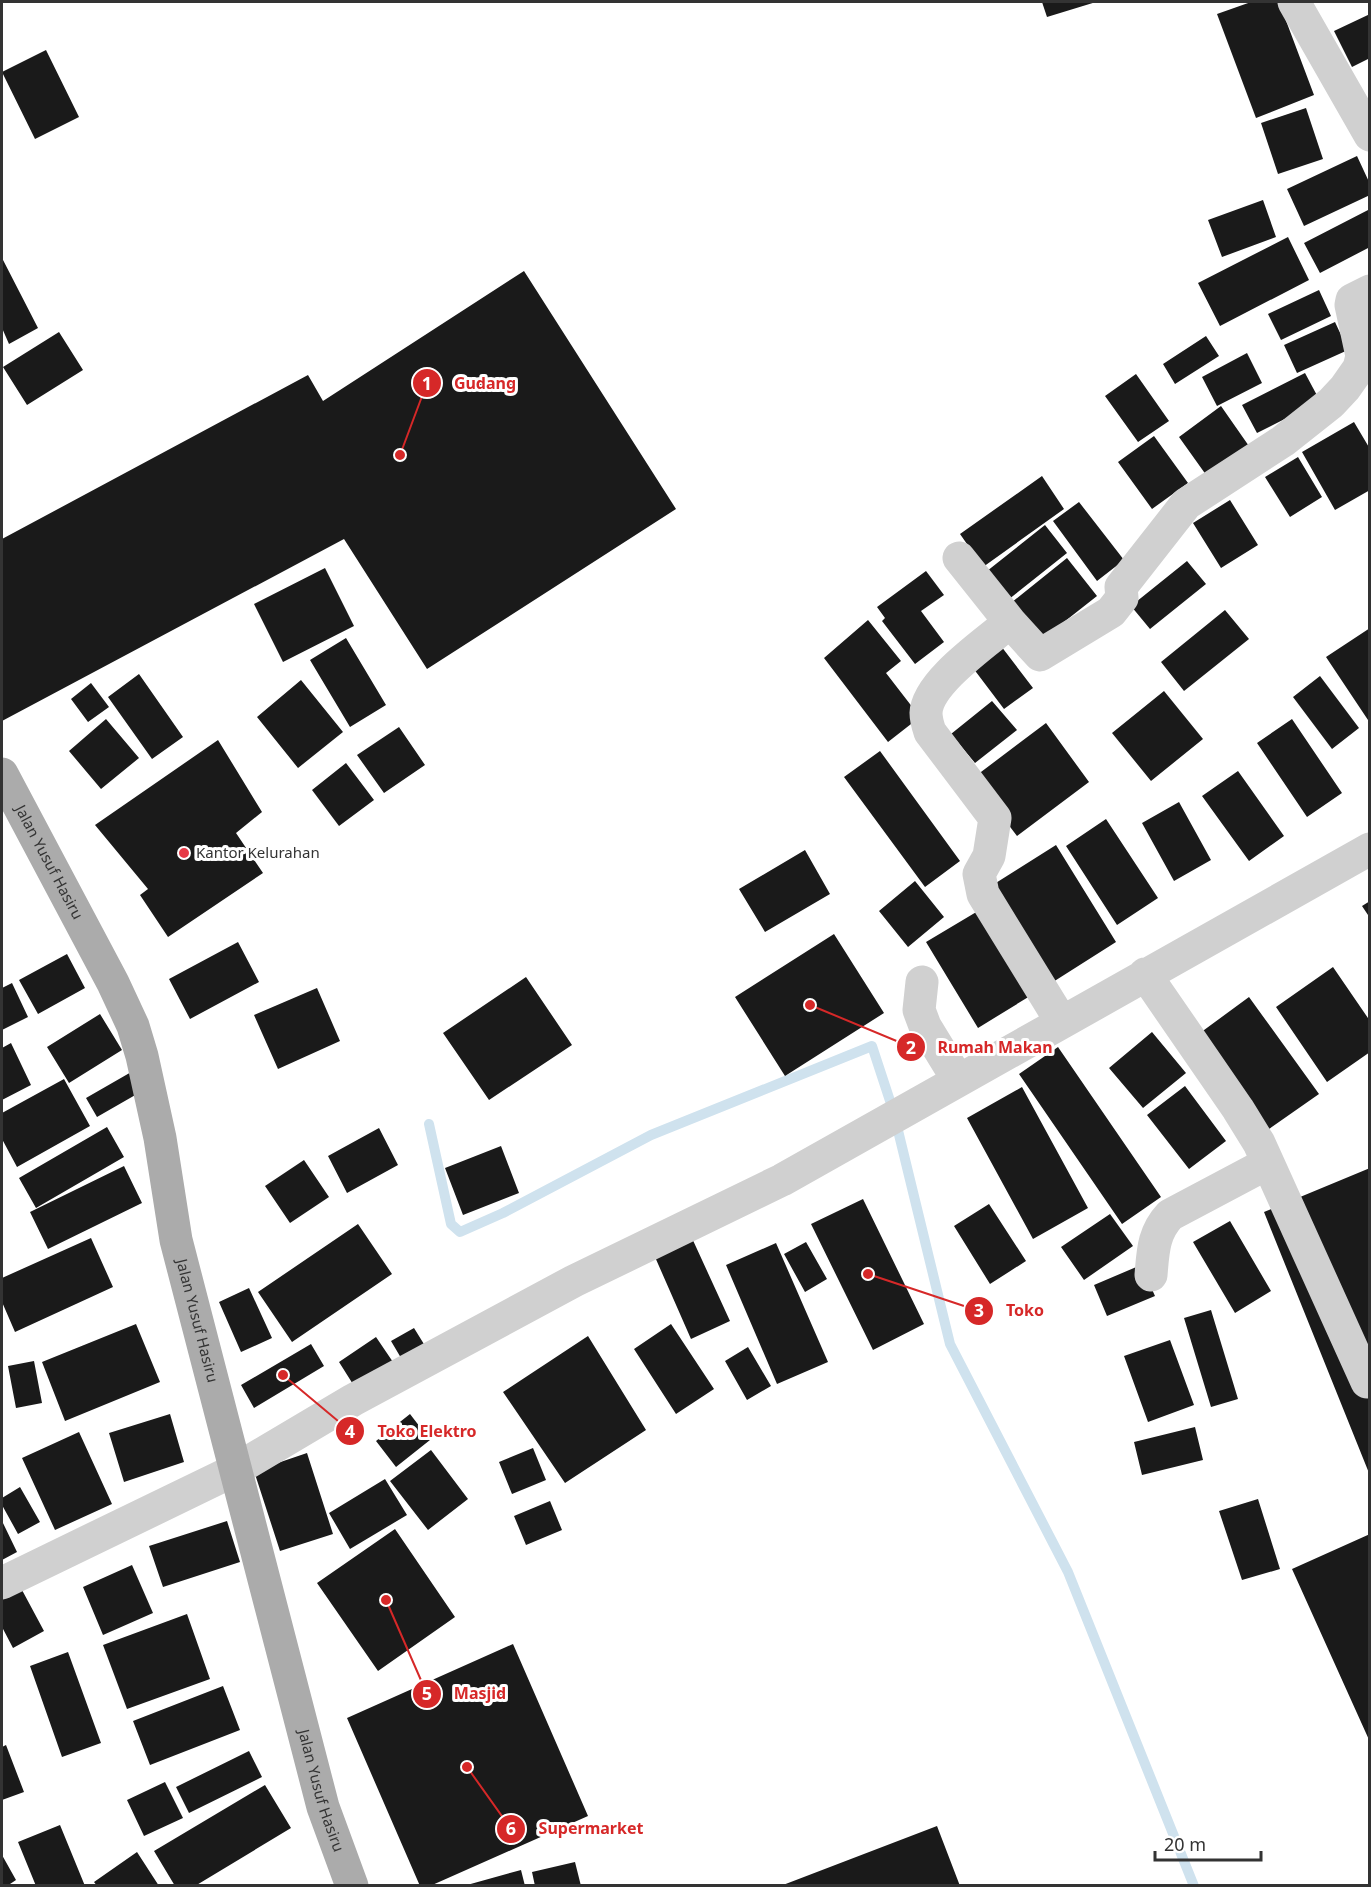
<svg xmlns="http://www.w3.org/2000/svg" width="1371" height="1887" font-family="'Noto Sans',sans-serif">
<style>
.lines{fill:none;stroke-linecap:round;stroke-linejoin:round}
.stream{stroke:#cfe2ee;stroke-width:10}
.building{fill:#1a1a1a}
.minor{stroke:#d0d0d0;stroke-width:33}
.major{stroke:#ababab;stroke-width:33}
.poi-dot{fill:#e63946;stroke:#fff;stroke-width:2}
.labels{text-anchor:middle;stroke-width:6;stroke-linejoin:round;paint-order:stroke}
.poi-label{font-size:15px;fill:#333;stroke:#fff;text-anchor:start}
.street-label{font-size:15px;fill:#333;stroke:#fff}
.leader{fill:none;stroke:#d62828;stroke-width:2}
.callout-dot{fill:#d62828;stroke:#fff;stroke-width:2}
.mark-label{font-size:18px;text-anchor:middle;font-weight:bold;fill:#fff}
.callout-label{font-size:16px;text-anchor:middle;font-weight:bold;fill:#d62828;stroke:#fff;stroke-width:6;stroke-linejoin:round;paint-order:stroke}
</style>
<rect width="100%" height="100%" fill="#fff"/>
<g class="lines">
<path class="stream" d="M429 1124 451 1224 460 1232 503 1213 651 1135 872 1046 893 1110 950 1344 1068 1572 1194 1886"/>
</g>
<path class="building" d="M1042 2H1096L1047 17Z
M1251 2H1279L1314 95 1256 118 1217 14Z
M1370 14V58L1352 67 1334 31Z
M46 50 79 117 35 139 2 72Z
M1306 108 1323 159 1278 174 1261 123Z
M1357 156 1370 184V195L1304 226 1287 189Z
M1263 200 1276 237 1222 257 1208 220Z
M1370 209V247L1320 273 1304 243Z
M1288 237 1309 280 1220 326 1198 283Z
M2 258 38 328 9 344 2 328Z
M524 271 676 509 427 669 344 539 2 721V539L308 375 323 401Z
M1319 290 1331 316 1281 340 1268 314Z
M1335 322 1348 350 1297 373 1284 345Z
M59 332 83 370 27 405 3 367Z
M1206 336 1219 356 1175 384 1163 364Z
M1247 353 1262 383 1217 406 1202 377Z
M1305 373 1320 401 1257 433 1242 405Z
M1136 374 1169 421 1138 442 1105 396Z
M1221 406 1251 449 1209 479 1179 437Z
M1354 422 1370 449V490L1335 510 1302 452Z
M1154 436 1188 483 1152 509 1118 462Z
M1298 457 1322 497 1290 517 1265 477Z
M1042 476 1064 509 983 567 960 534Z
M1230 500 1258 545 1221 568 1193 523Z
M1079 502 1124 560 1097 581 1053 521Z
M1045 525 1067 553 999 607 977 579Z
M1067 558 1097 596 1036 644 1006 607Z
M1187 561 1206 584 1150 629 1131 606Z
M325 568 354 626 283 662 254 604Z
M926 571 944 595 921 611 944 642 915 664 882 621 885 618 877 607Z
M1225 610 1249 639 1184 691 1161 662Z
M868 620 901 661 886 673 920 717 888 742 824 658Z
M1370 628V723L1326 657Z
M346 638 386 705 350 727 310 660Z
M1001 646 1033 688 1004 709 973 668Z
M139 674 183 737 152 759 108 697Z
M1320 676 1359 728 1332 749 1293 697Z
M301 680 343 732 298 768 257 717Z
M91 683 109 707 88 722 71 699Z
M1164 691 1203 739 1151 781 1112 733Z
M992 701 1017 730 975 763 951 734Z
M106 719 139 758 101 789 69 751Z
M1292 719 1342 793 1307 817 1257 743Z
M1046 723 1089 782 1017 836 973 778Z
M399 727 425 765 384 793 357 755Z
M218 740 262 812 236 833 263 873 168 937 140 895 148 889 95 825Z
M880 751 960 861 925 887 844 777Z
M346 763 374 800 339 826 312 790Z
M1238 771 1284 836 1249 861 1202 796Z
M1179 802 1211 860 1174 881 1142 823Z
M1106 819 1158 898 1117 925 1066 846Z
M1056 845 1116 942 1053 982 991 886Z
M805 850 830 894 765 932 739 889Z
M915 881 944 917 908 947 879 911Z
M1370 901V918L1362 906Z
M978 911 1030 996 978 1028 926 942Z
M834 934 884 1013 785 1076 735 997Z
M238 942 259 982 190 1019 169 979Z
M67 954 85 988 38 1014 19 980Z
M1333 967 1370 1021V1052L1327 1082 1276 1007Z
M526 977 572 1045 489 1100 443 1033Z
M12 983 28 1017 2 1030V988Z
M317 988 340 1041 278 1069 254 1015Z
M1249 997 1319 1094 1269 1129 1200 1033Z
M100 1014 122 1050 69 1083 47 1047Z
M1152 1032 1186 1073 1143 1108 1109 1068Z
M11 1043 31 1085 2 1100V1048Z
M1058 1047 1161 1197 1122 1224 1019 1074Z
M133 1071 144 1090 97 1117 86 1098Z
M64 1079 90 1126 17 1167 2 1139V1113Z
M1185 1086 1226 1141 1189 1169 1147 1115Z
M1022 1087 1088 1208 1033 1239 967 1118Z
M107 1127 124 1157 36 1208 19 1178Z
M379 1128 398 1165 347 1193 328 1156Z
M501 1146 519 1193 463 1215 445 1168Z
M304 1160 329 1197 290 1223 265 1186Z
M124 1166 142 1203 48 1249 30 1212Z
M1370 1168V1473H1369L1264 1212Z
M863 1199 924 1324 873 1350 811 1224Z
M989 1204 1026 1261 990 1284 954 1226Z
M1110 1214 1133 1246 1084 1280 1061 1247Z
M1230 1221 1271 1291 1235 1313 1193 1242Z
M358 1224 392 1274 292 1342 258 1292Z
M691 1236 730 1321 691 1339 655 1257Z
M91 1238 113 1287 15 1332 2 1302V1278Z
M806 1242 827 1279 805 1292 784 1254Z
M776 1243 828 1362 777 1384 726 1265Z
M1141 1265 1155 1296 1107 1316 1094 1285Z
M249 1288 272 1338 241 1352 219 1302Z
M1211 1310 1238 1399 1211 1407 1184 1318Z
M136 1324 160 1382 65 1421 42 1362Z
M671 1324 714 1389 676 1414 634 1349Z
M414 1328 427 1349 404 1363 391 1341Z
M588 1336 646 1430 565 1483 503 1392Z
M376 1337 395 1365 356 1389 339 1362Z
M1170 1340 1194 1405 1148 1422 1124 1356Z
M311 1344 324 1366 254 1408 241 1385Z
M748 1347 771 1386 747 1400 725 1361Z
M34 1361 42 1403 16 1408 8 1366Z
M170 1414 184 1462 124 1482 109 1433Z
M410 1414 430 1440 396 1467 376 1441Z
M1195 1427 1203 1460 1142 1475 1134 1442Z
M79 1432 112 1504 55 1530 22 1458Z
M533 1448 546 1480 512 1494 499 1462Z
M431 1450 468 1499 428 1530 390 1481Z
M307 1453 333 1534 280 1551 254 1471Z
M385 1479 407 1515 350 1549 329 1513Z
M20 1487 40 1522 18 1534 2 1505V1498Z
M1258 1499 1280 1569 1242 1580 1219 1511Z
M550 1501 562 1530 526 1545 514 1516Z
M2 1521 17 1552 2 1560Z
M227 1521 240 1562 163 1587 149 1546Z
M395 1529 455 1617 378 1671 317 1583Z
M1370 1534V1742L1292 1569Z
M132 1565 153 1613 103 1635 83 1587Z
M2 1589 22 1590 44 1631 13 1648 2 1627Z
M187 1614 210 1679 127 1709 103 1645Z
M513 1644 588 1816 430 1886H420L347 1718Z
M68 1652 101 1743 62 1757 30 1666Z
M223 1686 240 1730 150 1765 133 1721Z
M6 1745 24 1792 2 1800V1747Z
M249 1751 262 1777 189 1813 176 1787Z
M165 1782 183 1818 144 1836 127 1800Z
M265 1785 291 1828 195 1886H175L154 1851Z
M60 1825 85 1886H36L18 1842Z
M937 1826 960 1886H783V1885Z
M137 1852 159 1886H97L94 1882Z
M2 1855 16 1880 7 1886H2Z
M575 1862 581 1886H535L532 1872Z
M521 1870 525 1886H468L467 1885Z"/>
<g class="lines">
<path class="minor" d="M1294 2 1370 135
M959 558 1010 622
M1145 974 1238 1109 1259 1143 1367 1382
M922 982 919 1010 925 1026 958 1080
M1061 1021 983 894 979 874 989 856 995 818 930 732C928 726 926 719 926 713 927 682 987 642 1010 622L1040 655 1111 612 1122 598 1121 587 1186 504 1283 441 1331 403 1345 388 1359 368 1362 356 1351 305 1352 300 1370 291
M1151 1275C1153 1252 1153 1233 1170 1215L1268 1163
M2 1583 235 1470 353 1400 574 1281 782 1180 1370 849"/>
<path class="major" id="s1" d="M2 774 113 983 133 1026 142 1056 160 1138 176 1240 323 1807 352 1886"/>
</g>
<circle class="poi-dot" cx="184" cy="853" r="6"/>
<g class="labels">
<g class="poi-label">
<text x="196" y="858">Kantor Kelurahan</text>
</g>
<g class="street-label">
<text dy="5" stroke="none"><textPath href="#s1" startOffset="100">Jalan Yusuf Hasiru</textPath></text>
<text dy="5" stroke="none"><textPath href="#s1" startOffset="586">Jalan Yusuf Hasiru</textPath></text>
<text dy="5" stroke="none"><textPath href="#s1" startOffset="1072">Jalan Yusuf Hasiru</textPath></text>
</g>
</g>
<path class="leader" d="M400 455L427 383M810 1005L911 1047M868 1274L979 1311M283 1375L350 1431M386 1600L427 1694M467 1767L511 1829"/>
<g class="callout-dot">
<circle cx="400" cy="455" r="6"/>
<circle cx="810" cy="1005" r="6"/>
<circle cx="868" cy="1274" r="6"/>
<circle cx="283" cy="1375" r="6"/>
<circle cx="386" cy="1600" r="6"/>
<circle cx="467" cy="1767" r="6"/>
<circle cx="427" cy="383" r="15"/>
<circle cx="911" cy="1047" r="15"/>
<circle cx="979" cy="1311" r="15"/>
<circle cx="350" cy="1431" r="15"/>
<circle cx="427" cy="1694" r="15"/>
<circle cx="511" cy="1829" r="15"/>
</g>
<g class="mark-label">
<text x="427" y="390">1</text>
<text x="911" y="1054">2</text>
<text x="979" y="1317">3</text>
<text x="350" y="1438">4</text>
<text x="427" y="1700">5</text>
<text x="511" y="1835">6</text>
</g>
<g class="callout-label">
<text x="485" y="389">Gudang</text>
<text x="995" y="1053">Rumah Makan</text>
<text x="1025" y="1316">Toko</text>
<text x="427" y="1437">Toko Elektro</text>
<text x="480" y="1699">Masjid</text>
<text x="591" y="1834">Supermarket</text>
</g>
<rect width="1371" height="1887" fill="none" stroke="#333333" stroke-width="6"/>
<path d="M1155 1851v9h106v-9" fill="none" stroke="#333333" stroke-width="3"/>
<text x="1164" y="1851" font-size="18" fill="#333333" stroke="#ffffff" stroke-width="4.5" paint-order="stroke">20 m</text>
</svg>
